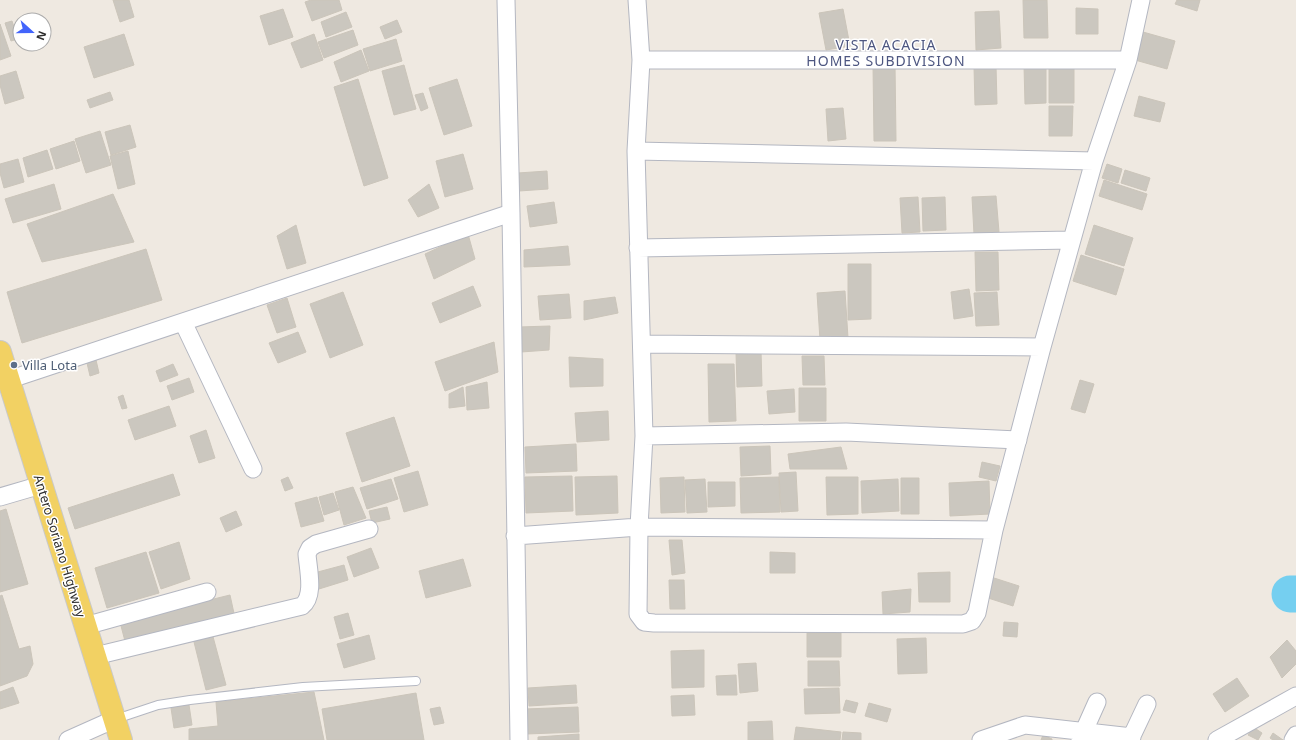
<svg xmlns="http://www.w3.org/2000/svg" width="1296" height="740" font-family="'Noto Sans',sans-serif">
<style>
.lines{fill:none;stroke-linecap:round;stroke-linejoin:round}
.river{stroke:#75cff0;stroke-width:37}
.building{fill:#cbc7bf;stroke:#cbc5ba}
.service-casing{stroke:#b4b7c1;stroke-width:10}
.minor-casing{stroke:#b4b7c1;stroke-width:19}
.primary-casing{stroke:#c9c9c9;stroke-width:24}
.service{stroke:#fff;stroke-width:8}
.minor{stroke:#fff;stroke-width:17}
.primary{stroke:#f2d163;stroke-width:22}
.service-dot{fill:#5c6f8a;stroke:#fff;stroke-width:1.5}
.labels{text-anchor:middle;stroke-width:3;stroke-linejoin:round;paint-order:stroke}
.service-label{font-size:13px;fill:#4e5e75;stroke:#fff;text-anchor:start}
.street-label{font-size:13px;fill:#2e2e2e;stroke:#fff}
.neighbourhood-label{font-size:14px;letter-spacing:1px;fill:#4d5680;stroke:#fff}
</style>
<rect width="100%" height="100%" fill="#efe9e1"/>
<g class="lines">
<path class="river" d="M1290 594H1296"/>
</g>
<path class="building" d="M113 0H129L134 17 120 22Z
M311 0H339L342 10 312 21 305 2Z
M1023 0H1047L1048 38H1024Z
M1177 0H1200L1197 11 1175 4Z
M1076 8 1098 9V34H1076Z
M283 9 293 37 269 45 260 16Z
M843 9 850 46 826 50 819 13Z
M999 11 1001 48 976 50 975 12Z
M346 12 352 27 326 37 321 22Z
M397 20 402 32 385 39 380 27Z
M12 21 18 39 11 41 5 23Z
M0 24 11 56 0 60Z
M353 30 358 45 324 58 318 42Z
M1143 32 1175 41 1167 69 1135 60Z
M124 34 134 65 94 78 84 47Z
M314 34 323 60 301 68 291 43Z
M396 39 402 61 370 71 363 49Z
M361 50 369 71 341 82 334 62Z
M404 65 416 109 394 115 382 71Z
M873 65H895L896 141H874Z
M996 66 997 104 975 105 974 67Z
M1024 66H1046V103L1025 104Z
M1074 67V103H1049V68Z
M16 71 24 98 5 104 0 85V76Z
M358 79 388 178 364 186 334 87Z
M457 79 472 126 444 135 429 88Z
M110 92 113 100 90 108 87 100Z
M423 93 428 108 421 111 415 95Z
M1139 96 1165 103 1160 122 1134 116Z
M1049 106H1073L1072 136H1049Z
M843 108 846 139 828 141 826 109Z
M130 125 136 147 111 155 105 132Z
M100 131 111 165 86 173 75 139Z
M74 141 80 161 56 169 50 149Z
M47 150 53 169 28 177 23 158Z
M128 151 135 184 118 189 110 156Z
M463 154 473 189 445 197 436 161Z
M18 159 24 182 4 188 0 173V164Z
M1107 164 1122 169 1118 183 1102 178Z
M1125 170 1150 178 1146 191 1121 183Z
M547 171 548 189 519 191 518 173Z
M1104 180 1147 194 1142 210 1099 196Z
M54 184 61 209 13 223 5 199Z
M429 184 439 208 418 217 408 200Z
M113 194 134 242 42 262 27 224Z
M996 196 999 232 974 234 972 197Z
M918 197 920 232 902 233 900 198Z
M945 197 946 230 923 231 922 198Z
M554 202 557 223 530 227 527 206Z
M296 225 306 263 287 269 277 236Z
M1094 225 1133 238 1124 266 1085 254Z
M468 234 475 259 434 279 425 254Z
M568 246 570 265 524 267V250Z
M146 249 162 300 22 343 7 292Z
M975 252H998L999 290 976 291Z
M1081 255 1124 269 1116 295 1073 281Z
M848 264H871V319L848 320Z
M473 286 481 306 440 323 432 303Z
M969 289 973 316 954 319 951 292Z
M845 291 848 338 820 340 817 293Z
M343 292 363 345 330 358 310 304Z
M997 292 999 325 976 326 974 293Z
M569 294 571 318 540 320 538 296Z
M615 297 618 313 584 320V301Z
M287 298 296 327 277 333 267 305Z
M550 326 549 350 521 352 519 327Z
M298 332 306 352 278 363 269 343Z
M494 342 498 372 445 391 435 362Z
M761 351 762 386 737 387 736 352Z
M802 356H824L825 385H803Z
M569 357 603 359V386L570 387Z
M96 360 99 373 90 376 87 363Z
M173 364 178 375 160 382 156 371Z
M708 364H734L736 421 709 422Z
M189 378 194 392 172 400 167 386Z
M1080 380 1094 384 1085 413 1071 409Z
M487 382 489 408 467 410 466 387Z
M463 387 465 406 449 408V394Z
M799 388H826V421H799Z
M794 389 795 412 769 414 767 391Z
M123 395 127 408 122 409 118 397Z
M169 406 176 426 135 440 128 420Z
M608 411 609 440 577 442 575 413Z
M394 417 410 466 362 482 346 433Z
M206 430 215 458 199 463 190 436Z
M576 444 577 471 526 473 525 447Z
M770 446 771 474 741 476 740 447Z
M841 447 847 469H790L788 454Z
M982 462 1000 466 996 481 979 477Z
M418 471 428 505 404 512 394 478Z
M796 472 798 511 781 512 779 473Z
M173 474 180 495 75 529 68 508Z
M572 476 573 511 526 513 525 477Z
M617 476 618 513 576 515 575 477Z
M288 477 293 488 285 491 281 480Z
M684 477 685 512 661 513 660 478Z
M779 477 780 512 741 513 740 478Z
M826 477H858V514L827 515Z
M901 478H919V514H901Z
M391 479 398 499 367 509 360 488Z
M705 479 707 512 687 513 685 480Z
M898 479 899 511 862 513 861 481Z
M989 481 990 514 950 516 949 483Z
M708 482H735V506L708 507Z
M353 487 366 518 344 525 335 492Z
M333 493 339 510 324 515 319 497Z
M317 497 324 521 301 527 295 503Z
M387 507 390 519 372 523 369 511Z
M6 509 28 584 0 592V511Z
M236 511 242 525 226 532 220 518Z
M669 540H682L685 573 672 575Z
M179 542 190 579 161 589 149 552Z
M371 548 379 568 354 577 347 557Z
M146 552 159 593 107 608 95 568Z
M770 552 795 553V573H770Z
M463 559 471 586 426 598 419 571Z
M344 565 348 580 319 589 314 573Z
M950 572V602H919L918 573Z
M991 577 1019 586 1013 606 985 597Z
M669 580H684L685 609H670Z
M911 589 910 612 883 614 882 592Z
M2 595 19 649 30 646 33 664 27 676 0 686V596Z
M230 595 235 618 126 645 120 622Z
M348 613 354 635 340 639 334 617Z
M1004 622 1018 623 1017 637 1003 636Z
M212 633 226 685 206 690 193 638Z
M807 633H841V657H807Z
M369 635 375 659 344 668 337 644Z
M926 638 927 673 898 674 897 639Z
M1287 640 1296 651V664L1282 678 1270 657Z
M704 650V687L672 688 671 651Z
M808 661H839L840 686H808Z
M756 663 758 691 740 693 738 664Z
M736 675 737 695H717L716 676Z
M1237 678 1249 696 1225 712 1213 694Z
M576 685 577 703 529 706 528 688Z
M13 687 19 703 0 709V692Z
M839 688 840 713 805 714 804 689Z
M314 692 324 740H189V729L218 726 216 702Z
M416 693 424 740H327L322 709Z
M694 695 695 715 672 716 671 696Z
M846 700 858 703 855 713 843 710Z
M869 703 891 709 887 722 865 716Z
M189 705 192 725 174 728 171 708Z
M440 707 444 723 434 725 430 709Z
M578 707 579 732 526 734 525 709Z
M772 721 773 740H748V722Z
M796 727 841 732 840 740H794Z
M1253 727 1262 733 1258 740 1248 735Z
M843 732 861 733V740H842Z
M1273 733 1283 740H1273L1270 738Z
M579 734V740H538V737Z
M1043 735 1052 739V740H1041Z"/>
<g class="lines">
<g class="service-casing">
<path id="service" d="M116 719 158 705 190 700 303 687 416 681"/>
</g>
<g class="minor-casing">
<path id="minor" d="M506 0 511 213 519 740
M637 0 641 60 636 151 644 436 639 527 638 614 644 622 654 623 963 624 972 621 977 613 994 530 1042 347 1094 161 1128 60 1141 0
M641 60H1128
M636 151 1094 161
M638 248 1071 240
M183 322 253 469
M642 344 1042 347
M8 380 511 213
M644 436 846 432 1018 440
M0 497 41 485
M515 536 639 527 994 530
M85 626 207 592
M95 656 302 606C315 596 308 569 307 554L310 548 316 544 369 529
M68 740 115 719
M981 740 1025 725 1132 737
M1080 740 1097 702
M1130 740 1147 704
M1217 740 1296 696
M1293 740 1296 735"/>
</g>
<g class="primary-casing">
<path id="primary" d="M0 352 121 740"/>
</g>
<use href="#service" class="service"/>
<use href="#minor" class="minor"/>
<use href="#primary" class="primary"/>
</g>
<circle class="service-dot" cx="14" cy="365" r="4"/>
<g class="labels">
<g class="service-label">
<text x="22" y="370">Villa Lota</text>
</g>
<g class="street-label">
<text transform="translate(60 546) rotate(73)" y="5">Antero Soriano Highway</text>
</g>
<g class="neighbourhood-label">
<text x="886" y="50">VISTA ACACIA<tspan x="886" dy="16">HOMES SUBDIVISION</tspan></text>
</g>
</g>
<g transform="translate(32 32) rotate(111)"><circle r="19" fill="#ffffff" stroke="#ababab"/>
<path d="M0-3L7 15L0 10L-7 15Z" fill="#4264fb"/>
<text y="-6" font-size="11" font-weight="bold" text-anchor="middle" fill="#2e2e2e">N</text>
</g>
</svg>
